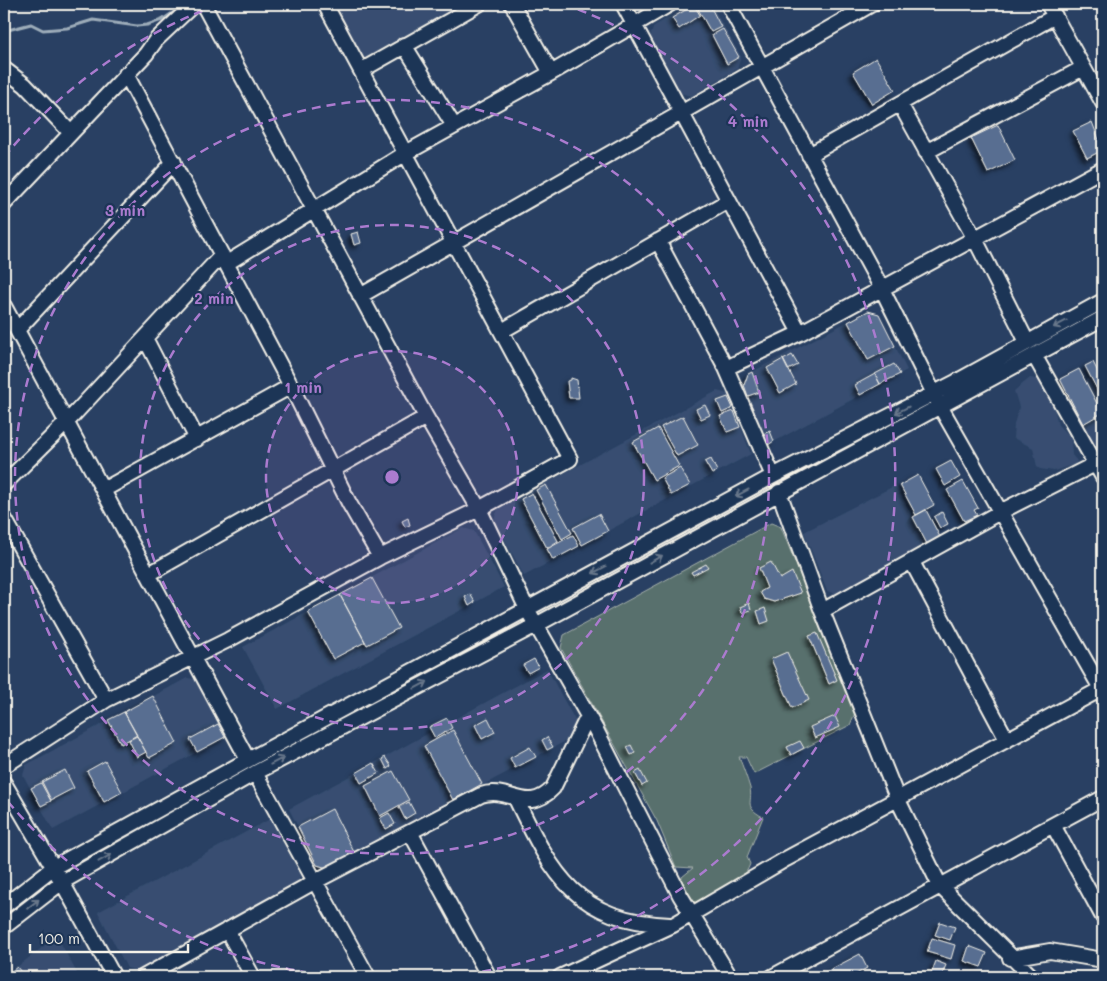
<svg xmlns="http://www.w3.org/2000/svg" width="1107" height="981" font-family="Mali,sans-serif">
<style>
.built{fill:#374e71}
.green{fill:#58706d;stroke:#a6b0aa}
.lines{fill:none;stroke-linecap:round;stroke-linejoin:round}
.stream{stroke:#9eadba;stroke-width:3}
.building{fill:#586e91;stroke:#f4f1e8;filter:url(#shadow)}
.minor-casing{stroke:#f4f1e8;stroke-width:18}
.minor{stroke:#1d3557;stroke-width:14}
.oneway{stroke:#68778a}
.ring{fill:none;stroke:#ab7bcf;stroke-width:2.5;stroke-dasharray:9 6}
.centre{fill:#ab7bcf;stroke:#1d3557;stroke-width:2.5}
.ring-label{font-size:15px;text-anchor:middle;font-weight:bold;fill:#ab7bcf;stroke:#1d3557;stroke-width:4.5;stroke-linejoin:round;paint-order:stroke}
</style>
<defs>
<filter id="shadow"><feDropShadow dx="-3.5" dy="3.5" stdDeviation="2.5" flood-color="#0009"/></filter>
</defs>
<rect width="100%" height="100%" fill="#294063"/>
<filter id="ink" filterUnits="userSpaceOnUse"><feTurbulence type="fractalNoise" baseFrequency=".02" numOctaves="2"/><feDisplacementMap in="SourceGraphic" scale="10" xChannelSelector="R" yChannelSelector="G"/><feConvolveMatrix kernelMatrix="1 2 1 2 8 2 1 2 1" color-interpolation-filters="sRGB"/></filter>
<g filter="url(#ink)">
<path class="built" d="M327 4H474L361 67Z
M692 4H711L741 57 737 69 691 96 680 93 650 37 654 26Z
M868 311 879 314 907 370 768 445 744 385 748 374Z
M1103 371V449L1096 447 1066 391Z
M1030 378 1036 379 1044 387 1054 407 1058 425 1071 438 1072 455 1077 461 1075 464 1054 471 1040 469 1037 467 1033 448 1013 438 1014 424 1019 407 1014 391Z
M717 391 728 394 751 454 524 576 494 520 498 509Z
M896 485 927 545 838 595 827 591 804 532Z
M463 528 474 531 504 587 277 709 243 647Z
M547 669 577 724 575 736 327 868 317 865 289 809Z
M187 678 195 679 225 737 53 830 23 775 26 765Z
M270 819 301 875 296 885 138 971 127 968 98 912Z
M57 936 79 977H4Z"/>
<path class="green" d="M771 523 781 527 855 713 850 725 754 774 746 757H739C743 767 747 778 750 788 753 803 743 806 763 817L747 857 750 864C742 887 717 894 697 904L691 901 681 884 682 877 693 868 676 867 657 821 561 648 564 635Z"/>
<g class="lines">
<path class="stream" d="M4 31 31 24 43 30 67 28 93 20 137 26 147 25 162 20 180 8"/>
</g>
<path class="building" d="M709 4 721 27 711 32 698 9Z
M694 5 700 15 679 29 672 18Z
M723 29 739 57 727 64 712 35Z
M876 58 895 90 872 104 853 72Z
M1092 122 1103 150 1087 158 1073 131Z
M998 125 1015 160 988 173 971 138Z
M358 232 361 243 354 245 351 234Z
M868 311 879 314 895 346 868 360 848 322Z
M792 355 798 365 788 370 783 360Z
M783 359 796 384 780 393 767 368Z
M1093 362 1103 382V401L1085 366Z
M894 364 900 374 880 384 875 374Z
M1079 369 1102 413 1083 424 1060 379Z
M752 372 759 392 748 396 744 385 748 374Z
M875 374 880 384 860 395 855 385Z
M571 378 577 380 579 398H569L567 381 571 380Z
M728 397 733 408 722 413 717 401Z
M705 405 710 415 701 419 696 409Z
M734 411 740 427 727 432 720 416Z
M683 416 698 445 677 456 661 427Z
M658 428 679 466 654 480 633 442Z
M770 431 774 441 768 445 763 434Z
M711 459 717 471 712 474 705 462Z
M951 461 960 477 945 486 936 469Z
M680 468 690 485 671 495 662 478Z
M918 475 934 505 916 515 900 485Z
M963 481 978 508 974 510 977 515 964 521 947 490Z
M546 485 572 533 562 539 536 490Z
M532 493 558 541 547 548 521 499Z
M926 510 940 537 927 544 913 517Z
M942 512 948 524 940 528 934 517Z
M599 514 608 531 582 545 573 528Z
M408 518 410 525 405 527 402 521Z
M573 535 579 546 553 560 547 549Z
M771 562 780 579 792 572 801 593 774 602 764 599 760 592 767 588 759 568Z
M706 564 708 567 693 575 691 572Z
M372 578 399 628 367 645 340 595Z
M470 594 475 602 469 606 465 597Z
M340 595 365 642 333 659 308 612Z
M749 603 751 610 742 613 740 607Z
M765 608 769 621 761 624 757 611Z
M817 633 837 680 829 684 809 636Z
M787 652 809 700 792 708 771 659Z
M534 659 539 667 528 673 523 665Z
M153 696 177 743 149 758 124 712Z
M124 712 137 735 121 744 108 720Z
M835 716 840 727 815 738 810 727Z
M447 718 452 728 435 738 429 727Z
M488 718 495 732 482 739 475 725Z
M218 724 225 737 197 752 190 739Z
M453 730 482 784 453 800 424 746Z
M137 736 146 752 137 757 129 740Z
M547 737 553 747 547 750 542 740Z
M800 741 804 748 791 755 787 747Z
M631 745 635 753 631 755 627 747Z
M530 747 536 757 515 768 510 758Z
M385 757 391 766 387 769 382 759Z
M105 761 122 792 104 802 87 771Z
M373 763 379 773 361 783 356 773Z
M65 770 74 788 51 800 42 782Z
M640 770 647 783 642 786 635 773Z
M393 771 409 800 380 816 365 786Z
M41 783 51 801 41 806 31 788Z
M409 802 415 813 405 819 399 807Z
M332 809 355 854 327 868 317 865 298 827Z
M389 813 395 824 386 829 380 818Z
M940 922 955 927 950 940 935 935Z
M932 938 955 945 951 959 927 952Z
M969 946 987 953 981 967 964 961Z
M860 954 867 968 851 977H823L822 974Z
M936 961 946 965 941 977H930Z
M17 967 25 977H12L9 973Z"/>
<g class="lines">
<g class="minor-casing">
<path id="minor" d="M203 4 426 417 479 509 527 609 596 730 680 895 730 977
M512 4 551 73
M623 4 800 333
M728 4 882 289 940 406 1103 692
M1048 4 1103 103
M404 45 454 126
M4 69 25 85 71 133
M362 70 479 4
M126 74 291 386 349 503 380 557
M900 104 975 239 1027 342
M926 152 1083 68
M809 155 1055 16
M4 204 146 54 156 40 194 4
M658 241 726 368 773 476
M227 263 406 153 551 73 670 4
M360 296 872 4
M4 306 248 760
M17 330 174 162
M502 331 728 201
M145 338 197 439
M1034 355 1103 477
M726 368 800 333 1103 169
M4 484 67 422 222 255
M103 490 291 386
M779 492 822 611 898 800 940 886 1032 977
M4 518 106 700
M912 562 1007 740
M149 574 426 417
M822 611 1000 512 1103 460
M4 766 106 700 228 640 380 557 479 509 570 459 325 4
M255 773 368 977
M4 783 62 882 114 977
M516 799C554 878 577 920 670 925
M1053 825 1103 917
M410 832 489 977
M4 906 54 867 248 760 773 476 956 382 1103 301
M4 927 62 882 255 773 536 625 1103 318
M227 930 253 977
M1010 958 1050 951 1103 960
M143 977 314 882 481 795C509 785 527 816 553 788L588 716
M560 977 673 925 786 859 1103 688
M772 977 1103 798"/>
</g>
<use href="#minor" class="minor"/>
</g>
<defs><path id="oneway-shaft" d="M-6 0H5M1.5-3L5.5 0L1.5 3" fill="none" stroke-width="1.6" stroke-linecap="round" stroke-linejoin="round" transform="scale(1.25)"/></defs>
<g class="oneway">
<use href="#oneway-shaft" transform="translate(1060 324) rotate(152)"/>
<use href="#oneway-shaft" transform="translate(902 410) rotate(153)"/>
<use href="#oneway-shaft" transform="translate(742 493) rotate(152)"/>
<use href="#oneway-shaft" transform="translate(656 559) rotate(-29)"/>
<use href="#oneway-shaft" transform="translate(599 570) rotate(152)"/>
<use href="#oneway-shaft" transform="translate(421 685) rotate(-28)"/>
<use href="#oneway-shaft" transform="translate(277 761) rotate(-28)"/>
<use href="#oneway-shaft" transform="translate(105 858) rotate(-29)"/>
<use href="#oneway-shaft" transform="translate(33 904) rotate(-38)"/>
</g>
</g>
<circle cx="392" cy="477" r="126" fill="#ab7bcf" fill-opacity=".12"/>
<g class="ring">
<circle cx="392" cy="477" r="126"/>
<circle cx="392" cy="477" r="252"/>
<circle cx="392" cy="477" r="377"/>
<path d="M339 977A503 503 0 0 1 4 797M4 157A503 503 0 0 1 220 4M564 4A503 503 0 0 1 445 977"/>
</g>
<circle cx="392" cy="477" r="8" class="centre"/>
<g class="ring-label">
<text x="748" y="127">4 min</text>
<text x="125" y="216">3 min</text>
<text x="214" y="304">2 min</text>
<text x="303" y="393">1 min</text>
</g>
<rect width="1107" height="981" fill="none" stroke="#1d3557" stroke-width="20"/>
<rect x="10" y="10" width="1087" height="961" fill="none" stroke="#f4f1e8" stroke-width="2" filter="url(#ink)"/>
<path d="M30 944v8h158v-8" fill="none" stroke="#f4f1e8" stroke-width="2.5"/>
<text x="38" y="944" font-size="15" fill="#f4f1e8" stroke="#1d3557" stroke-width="4" paint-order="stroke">100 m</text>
</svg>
